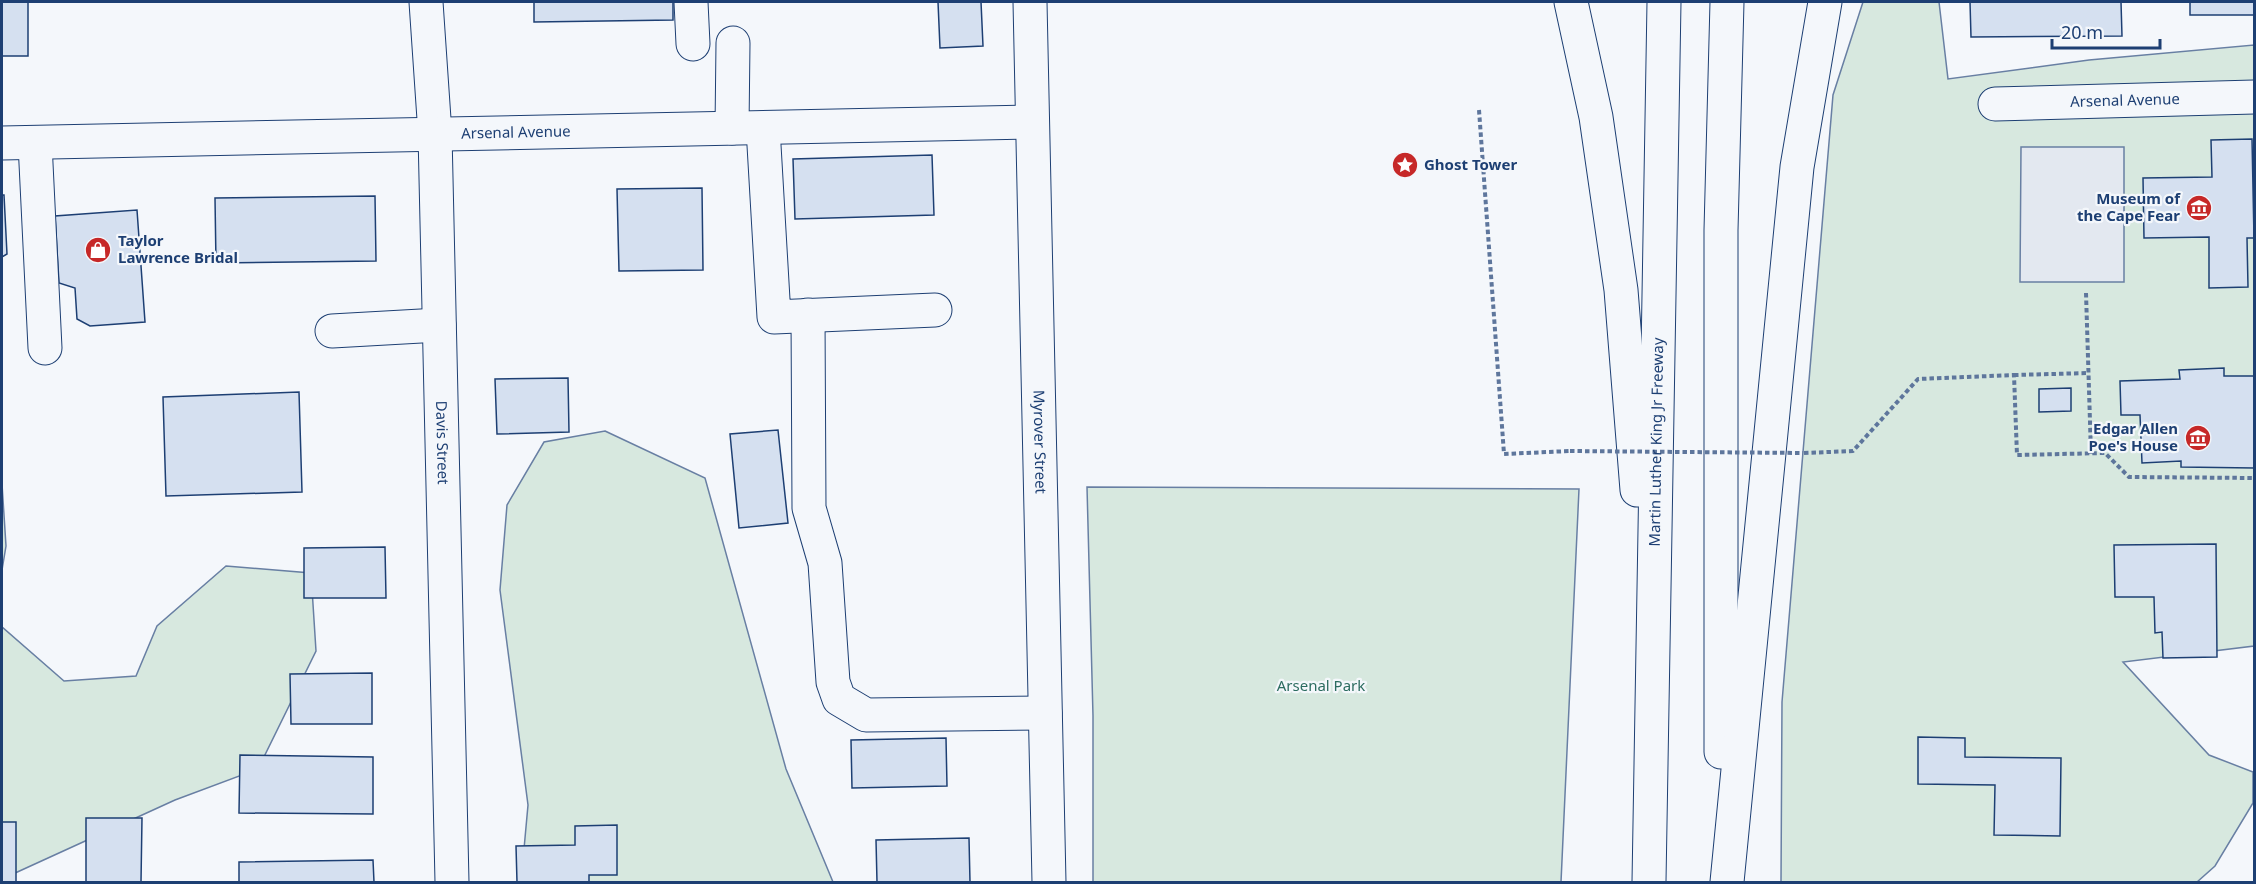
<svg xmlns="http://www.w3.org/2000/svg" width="2256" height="884" font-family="'Noto Sans',sans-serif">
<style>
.green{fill:#d7e8df;stroke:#687fa3;stroke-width:1.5}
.parking{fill:#e3e8f0;stroke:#687fa3;stroke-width:1.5}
.building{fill:#d5e0f0;stroke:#1d3f73;stroke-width:1.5}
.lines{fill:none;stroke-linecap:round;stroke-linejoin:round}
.minor-casing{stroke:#1d3f73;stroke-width:35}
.highway-casing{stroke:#1d3f73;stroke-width:35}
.path{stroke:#5e769c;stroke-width:4;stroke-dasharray:4.5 3;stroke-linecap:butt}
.minor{stroke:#f4f7fb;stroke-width:33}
.highway{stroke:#f4f7fb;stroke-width:33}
.path-bridge{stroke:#5e769c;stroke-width:4;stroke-dasharray:4.5 3;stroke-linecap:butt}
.labels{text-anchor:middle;stroke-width:4.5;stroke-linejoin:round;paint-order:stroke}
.street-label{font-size:15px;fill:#1d3f73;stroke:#f4f7fb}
.poi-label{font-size:15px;font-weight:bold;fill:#1d3f73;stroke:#f4f7fb;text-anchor:start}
.park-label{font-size:15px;fill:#2c6c60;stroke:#f4f7fb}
</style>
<rect width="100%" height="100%" fill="#f4f7fb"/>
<path class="green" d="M1863 2H1939L1948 79 2089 60 2254 45V646L2123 662 2209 755 2253 772V803L2215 866 2197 882H1781L1782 702 1833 95Z
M605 431 705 478 786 769 833 882H521L528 805 500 590 507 505 544 442Z
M2 484 6 546 2 570Z
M1087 487 1579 489 1561 882H1093V716Z
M226 566 311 573 316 651 258 769 175 800 2 879V627L64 681 136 676 157 626Z"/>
<path class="parking" d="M2021 147H2124V282H2020Z"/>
<path class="building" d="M2 2H28V56H2Z
M534 2H673V20L534 22Z
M938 2H981L983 46 940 48Z
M1970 2H2121L2122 36 1971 37Z
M2190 2H2254V15H2190Z
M2252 139 2254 238H2247L2248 287 2209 288V237L2144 238 2143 178 2212 177 2211 140Z
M932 155 934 215 795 219 793 159Z
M702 188 703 270 619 271 617 189Z
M2 195H4L7 254 2 257Z
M375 196 376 261 216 263 215 198Z
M137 210 145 322 90 326 77 319 75 288 59 283 55 216Z
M2224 368V376H2254V468L2181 467V461L2142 463 2140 415H2121L2120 381 2180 379 2179 370Z
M568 378 569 432 497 434 495 379Z
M2071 388V411L2039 412V389Z
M299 392 302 492 166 496 163 397Z
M778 430 788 523 739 528 730 434Z
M2216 544 2217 657 2163 658 2162 632 2155 633 2154 597H2115L2114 545Z
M385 547 386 598H304V548Z
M372 673V724H291L290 674Z
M1918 737 1965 738V757L2061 758 2060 836 1994 835 1995 785 1918 784Z
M946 738 947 786 852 788 851 740Z
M240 755 373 757V814L239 813Z
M86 818H142L141 882H86Z
M2 822H16V882H2Z
M617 825V875H589V882H517L516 846 575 845V826Z
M969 838 970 882H877L876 840Z
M373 860 374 882H239V862Z"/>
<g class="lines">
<g class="minor-casing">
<g id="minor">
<path id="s1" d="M426 2 435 134 452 882"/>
<path d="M691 2 693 44"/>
<path id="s2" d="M1030 2 1049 882"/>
<path id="s3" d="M1995 104 2254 97"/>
<path d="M732 128 733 43"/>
<path d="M763 128 774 317 935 310"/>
<path id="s4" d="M2 143 1032 122"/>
<path d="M35 143 45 348"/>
<path d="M808 315 809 508 825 563 833 682 839 699 866 715 1045 713"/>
<path d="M332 331 439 325"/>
</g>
</g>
<g class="highway-casing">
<g id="highway">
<path d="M1571 2 1596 117 1621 290 1637 490"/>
<path d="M1721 752V230L1727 2"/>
<path id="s5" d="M1649 882 1664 2"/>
<path d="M1727 882 1797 167 1825 2"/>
</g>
</g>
<path class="path" d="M1479 110 1504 454 1570 451
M2086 293 2091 454
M2014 375 2089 373
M1804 453 1853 451 1918 379 2014 375 2017 455 2105 453 2129 477 2254 478"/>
<use href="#minor" class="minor"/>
<use href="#highway" class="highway"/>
<path class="path-bridge" d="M1570 451 1803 453"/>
</g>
<defs>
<g id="sight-disc" transform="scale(1.35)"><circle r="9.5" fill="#c62828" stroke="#f4f7fb"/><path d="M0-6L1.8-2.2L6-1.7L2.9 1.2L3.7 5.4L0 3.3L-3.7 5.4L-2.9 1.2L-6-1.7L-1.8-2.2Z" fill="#fff"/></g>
<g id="museum-disc" transform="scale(1.35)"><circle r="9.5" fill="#c62828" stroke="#f4f7fb"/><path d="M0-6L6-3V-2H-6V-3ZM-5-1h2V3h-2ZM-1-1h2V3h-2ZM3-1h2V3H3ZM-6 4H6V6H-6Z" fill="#fff"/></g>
<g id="shop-disc" transform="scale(1.35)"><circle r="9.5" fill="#c62828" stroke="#f4f7fb"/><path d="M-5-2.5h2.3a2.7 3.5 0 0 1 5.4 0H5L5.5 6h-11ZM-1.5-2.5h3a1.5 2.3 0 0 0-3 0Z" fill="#fff"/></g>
</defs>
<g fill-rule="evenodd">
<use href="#sight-disc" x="1405" y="165"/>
<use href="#museum-disc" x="2199" y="208"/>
<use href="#shop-disc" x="98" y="250"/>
<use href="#museum-disc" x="2198" y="438"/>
</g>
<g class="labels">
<g class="street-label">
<text dy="5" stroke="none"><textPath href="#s3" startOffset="130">Arsenal Avenue</textPath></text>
<text dy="5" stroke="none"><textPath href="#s4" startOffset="514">Arsenal Avenue</textPath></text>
<text dy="5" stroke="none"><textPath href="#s1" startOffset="441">Davis Street</textPath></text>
<text dy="5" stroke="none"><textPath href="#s2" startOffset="440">Myrover Street</textPath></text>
<text dy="5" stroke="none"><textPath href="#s5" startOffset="440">Martin Luther King Jr Freeway</textPath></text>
</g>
<g class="poi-label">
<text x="1424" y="170">Ghost Tower</text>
<text x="2180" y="204" text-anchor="end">Museum of<tspan x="2180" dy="17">the Cape Fear</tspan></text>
<text x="118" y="246">Taylor<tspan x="118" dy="17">Lawrence Bridal</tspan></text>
<text x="2178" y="434" text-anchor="end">Edgar Allen<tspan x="2178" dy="17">Poe's House</tspan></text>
</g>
<g class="park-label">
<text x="1321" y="691">Arsenal Park</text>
</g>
</g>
<rect width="2256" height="884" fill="none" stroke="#1d3f73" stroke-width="6"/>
<path d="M2052 39v9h108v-9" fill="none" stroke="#1d3f73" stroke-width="3"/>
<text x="2061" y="39" font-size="18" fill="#1d3f73" stroke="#f4f7fb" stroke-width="4.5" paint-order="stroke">20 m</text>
</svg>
